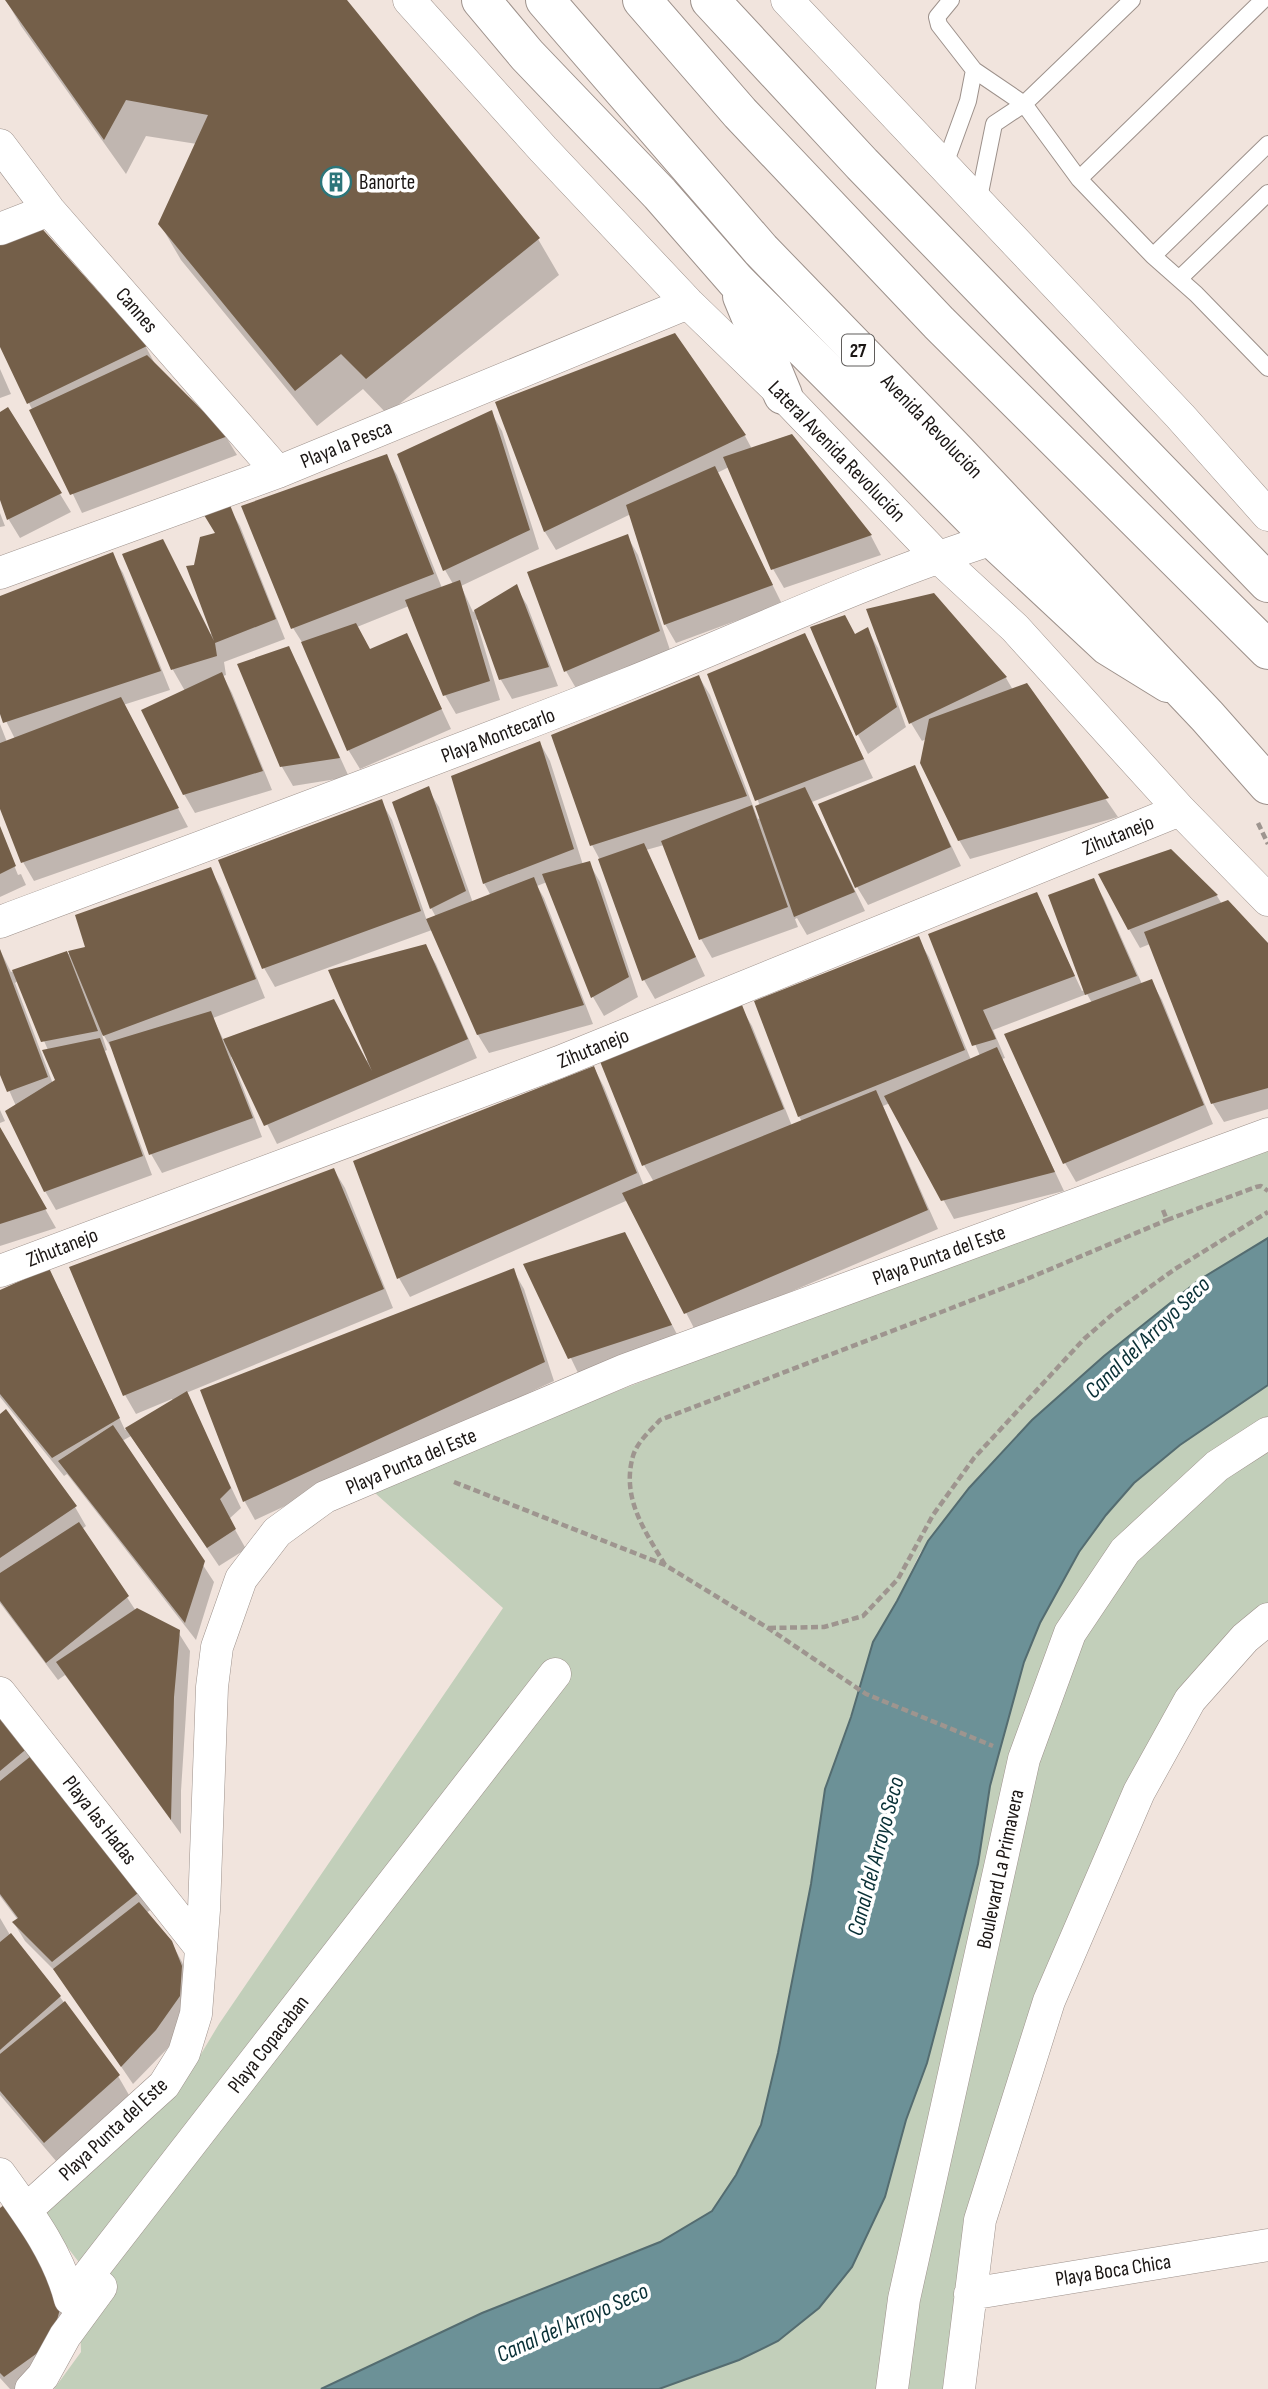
<svg xmlns="http://www.w3.org/2000/svg" width="1268" height="2389" font-family="'Sofia Sans Condensed',sans-serif">
<style>
.green{fill:#c2cfba}
.water{fill:#6c9197;stroke:#546c70;stroke-width:2}
.shadow{fill:#0003;fill-rule:evenodd}
.building{fill:#745f49}
.lines{fill:none;stroke-linecap:round;stroke-linejoin:round}
.lane-casing{stroke:#9d918b;stroke-width:18}
.street-casing{stroke:#9d918b;stroke-width:33}
.secondary-casing{stroke:#9d918b;stroke-width:40}
.primary-casing{stroke:#9d918b;stroke-width:40}
.path{stroke:#9e958f;stroke-width:4.5;stroke-dasharray:7 3.5;stroke-linecap:butt}
.lane{stroke:#fff;stroke-width:16}
.street{stroke:#fff;stroke-width:32}
.secondary{stroke:#fff;stroke-width:38}
.primary{stroke:#fff;stroke-width:38}
.labels{text-anchor:middle;stroke-width:7;stroke-linejoin:round;paint-order:stroke}
.shield{fill:#fff;stroke:#5f5c5a;stroke-width:2}
.shield-label{font-size:19px;font-weight:bold;fill:#1b1614}
.poi-label{font-size:21px;fill:#1b1614;stroke:#fff;text-anchor:start}
.street-label{font-size:21px;fill:#1b1614;stroke:#fff}
.water-label{font-size:23px;font-style:italic;fill:#093036;stroke:#fff}
</style>
<rect width="100%" height="100%" fill="#f1e4dd"/>
<path class="green" d="M1268 1136V1238L1199 1280 1104 1356 1032 1420 969 1488 920 1553 897 1601 873 1642 851 1717 825 1789 811 1884 778 2053 761 2125 736 2175 712 2211 660 2242 482 2313 321 2389H54L81 2352 78 2261 41 2213 195 2064 219 2024 503 1608 375 1493 452 1456Z
M1268 1385V1619L1139 1792 980 2220 959 2389H659L739 2360 778 2341 906 2120 927 2063 978 1864 990 1786 1024 1662 1040 1623 1079 1552 1106 1515 1134 1483 1180 1445Z"/>
<path class="water" d="M1268 1238V1385L1180 1445 1134 1483 1106 1515 1079 1552 1040 1623 1024 1662 990 1786 978 1864 945 1995 927 2063 906 2120 885 2197 852 2267 819 2308 778 2341 739 2360 659 2389H321L482 2313 660 2242 712 2211 736 2175 761 2125 778 2053 811 1884 825 1789 851 1717 873 1642 897 1601 928 1541 969 1488 1032 1420 1104 1356 1199 1280Z"/>
<path class="shadow" d="M6 0H345L538 239 559 275 387 414 363 389 317 426 181 260 160 224 197 144 146 136 126 174 21 26Z
M37 225 146 347 156 366 226 437 237 455 82 513 0 343Z
M0 369 11 394 0 398Z
M498 403 745 436 752 449 791 436 871 536 881 555 784 588 773 569 729 467 717 473 782 604 676 643 665 624 631 514 556 550 545 532Z
M491 412 502 431 539 549 461 586 473 612 516 587 527 605 558 686 512 699 501 680 479 619 476 620 500 700 456 714 445 695 409 606 357 627 370 650 407 635 451 729 360 769 349 751 305 647 293 628 243 507 386 456 397 475 442 588 453 584 445 570Z
M0 414 60 494 71 512 20 538 9 520 0 495Z
M229 507 240 526 285 639 224 662 226 675 223 676 232 693 272 790 195 813 184 794 185 691 173 670 125 555 173 560 210 634 213 633 195 567 217 534Z
M0 513 5 526 0 527Z
M627 536 638 555 670 650 577 690 566 671Z
M112 555 123 573 170 690 123 705 188 827 34 881 23 862 0 805V724L7 742 15 739 0 709V598Z
M934 595 1006 678 1013 690 1027 685 1118 817 970 859 959 840 926 739 922 741 911 723Z
M812 628 855 636 867 629 878 648 906 727 868 754 858 735Z
M805 635 873 778 812 802 865 911 807 935 797 918 795 919 798 927 712 958 701 939 664 845 646 850 705 976 655 999 644 980 599 858 592 845 699 677 710 695 758 819 761 818 760 806 709 675Z
M288 648 299 667 349 777 293 786 282 767Z
M540 743 550 761 583 865 589 863 600 882 638 997 604 1016 593 997 547 882 537 886 544 898 593 1024 489 1053 478 1035 432 930 275 987 264 968 381 801 392 820 427 921 436 917 431 908 428 789 439 807 473 903 491 896 484 883Z
M914 768 961 866 868 905 857 887Z
M0 831 18 875 21 874 26 885 0 897Z
M1170 851 1217 896 1222 904 1268 946V1109L1224 1122 1213 1104 1150 944 1140 948 1129 929Z
M210 869 221 888 265 998 213 1018 224 1041 366 1062 425 946 436 964 477 1058 277 1144 233 1056 231 1057 262 1137 162 1173 151 1154 114 1053 103 1034 102 1035 107 1050 105 1051 152 1175 56 1210 45 1191 16 1106 0 1070V950L11 972 88 948ZM18 981 48 1050 58 1081 53 1084 15 983Z
M1093 880 1104 899 1142 984 1151 981 1162 1000 1213 1124 1076 1182 1065 1163 1092 1003 1087 994 993 1030 1005 1058 1002 1059 1064 1191 954 1219 890 1103 883 1106 938 1229 696 1332 628 1200 410 1297 399 1278 355 1162 594 1068 604 1087 644 1186 654 1182 644 1165 741 1007 752 1026 792 1126 802 1122 799 1116 918 939 929 957 971 1060 980 1056 931 935 1036 894 1082 991 1085 990Z
M0 1110 5 1121 0 1123Z
M0 1130 56 1228 0 1246Z
M334 1170 345 1188 393 1308 186 1393 241 1508 229 1519 246 1549 219 1566 131 1436 122 1441 214 1582 196 1640 67 1474 64 1476 0 1397V1292L59 1289 125 1430 173 1401 172 1399 136 1414 125 1395Z
M635 1253 682 1344 580 1377 526 1265Z
M513 1270 524 1289 554 1381 255 1520 245 1502 203 1391Z
M0 1416 75 1507 86 1526 82 1529 136 1611 178 1632 190 1651 181 1791V1834L65 1675 58 1680 0 1603Z
M0 1714 152 1909 146 1913 171 1942 182 1962 192 1986 190 2016 167 2049 133 2084 58 1974 25 1941 14 1923 18 1920 0 1896Z
M0 1918 10 1935 60 1997 118 2076 129 2095 56 2161 0 2095Z
M0 2210 70 2308 23 2389H10L0 2378Z"/>
<path class="building" d="M5 0H347L540 238 366 379 341 354 295 391 158 224 208 115 126 100 104 140Z
M37 223 147 346 27 404 0 347V242Z
M675 333 746 435 544 532 495 402Z
M147 355 228 436 70 495 29 410Z
M8 407 62 493 7 520 0 500V412Z
M492 410 530 530 443 571 397 454Z
M792 434 872 535 771 570 723 457Z
M387 454 434 574 291 629 241 506Z
M715 466 773 585 664 625 626 505Z
M230 505 276 619 215 643 217 656 171 670 122 554 163 539 214 641 186 566 194 565 200 537 215 533 204 515Z
M628 534 660 631 564 672 527 572Z
M113 552 161 671 3 723 0 714V596Z
M460 580 490 681 443 696 405 600Z
M517 584 549 667 499 680 474 610Z
M934 593 1007 677 909 724 866 609Z
M845 615 855 634 868 627 897 707 856 736 810 627Z
M356 623 370 649 407 633 442 709 347 751 301 642Z
M805 633 864 759 755 801 707 674Z
M289 646 340 758 280 767 237 664Z
M222 672 263 771 183 795 141 710Z
M699 675 747 796 590 846 551 735Z
M1027 683 1109 798 958 841 920 763 929 719Z
M121 697 179 808 21 863 0 809V743Z
M540 741 574 849 483 884 451 776Z
M915 765 951 847 855 888 818 804Z
M429 786 466 891 430 909 392 802Z
M805 787 855 892 794 917 755 806Z
M382 799 421 911 262 969 218 860Z
M752 805 788 907 699 940 661 841Z
M0 826 16 866 0 874Z
M644 843 696 957 642 981 598 859Z
M1171 849 1218 895 1128 930 1098 874Z
M590 861 629 977 591 998 542 874Z
M211 867 256 979 103 1036 68 951 85 947 75 915Z
M534 877 584 1005 477 1035 426 919Z
M1094 878 1137 976 1085 995 1048 895Z
M1037 892 1075 976 983 1010 996 1039 972 1046 928 934Z
M1228 900 1268 943V1088L1211 1104 1144 932Z
M919 936 965 1050 798 1117 754 1001Z
M426 944 468 1039 264 1126 223 1039 334 999 372 1071 328 970Z
M0 949 48 1077 7 1092 0 1075Z
M67 951 98 1031 41 1042 12 970Z
M1152 979 1204 1105 1063 1164 1004 1034Z
M742 1005 784 1109 642 1166 599 1059Z
M211 1011 253 1118 149 1155 109 1042Z
M100 1038 143 1156 44 1192 5 1111 55 1080 42 1050Z
M997 1047 1055 1172 941 1201 884 1096Z
M594 1066 637 1173 397 1279 353 1161Z
M876 1090 928 1210 684 1314 622 1193Z
M0 1127 47 1209 0 1224Z
M334 1168 384 1289 123 1396 69 1267Z
M625 1232 672 1325 568 1359 523 1264Z
M49 1268 120 1418 52 1458 0 1394V1290Z
M514 1268 545 1362 243 1502 200 1390Z
M187 1391 231 1488 220 1499 236 1529 207 1548 125 1428Z
M6 1409 77 1506 0 1558V1414Z
M113 1425 205 1561 185 1623 58 1461Z
M79 1522 129 1596 46 1663 0 1601V1573Z
M137 1608 180 1630 174 1697 171 1820 56 1662Z
M0 1711 30 1746 0 1771Z
M36 1752 143 1889 52 1962 12 1922 18 1918 0 1894V1781Z
M139 1902 172 1941 182 1966 180 1996 156 2030 121 2067 53 1969Z
M11 1933 61 1996 0 2050V1942Z
M65 2001 120 2075 44 2143 0 2091V2054Z
M5 2204 46 2253 60 2309 53 2335 36 2354 4 2377 0 2373V2208Z"/>
<g class="lines">
<g class="lane-casing">
<path id="lane" d="M951 0 937 17 939 25 974 70 1024 104 1079 179 1153 256 1196 294 1268 368
M944 167 968 101 974 70
M1079 179 1263 0
M978 203 994 124 1024 104 1132 0
M1153 256 1268 144
M1179 279 1268 193"/>
</g>
<g class="street-casing">
<path id="street" d="M409 0 543 149 688 303 783 395 937 556 1015 628 1180 810 1268 900
M787 0 1180 416 1268 515
M0 145 49 210 278 472
M0 229 49 210
M0 573 278 472 688 303
M0 922C209 844 418 767 625 685 748 636 867 579 993 539
M0 1271 559 1062 1180 810
M0 1693 201 1948
M0 2174C28 2213 58 2252 70 2299L555 1674
M26 2210 164 2085 184 2053 196 2014 204 1910 212 1687 217 1647 241 1579 277 1532 325 1497 625 1370 1268 1134
M970 2294 1268 2245
M31 2389 43 2376 65 2336 101 2287
M892 2389 904 2299 1024 1759 1070 1633 1125 1551 1217 1466 1268 1433
M959 2389 980 2220 1049 2001 1139 1792 1190 1700 1245 1638 1268 1619"/>
</g>
<g class="secondary-casing">
<path id="secondary" d="M481 0 527 55 660 194 736 281 915 460 993 539 1108 646 1168 683
M710 0 862 164 1268 583
M742 296 783 395"/>
</g>
<g class="primary-casing">
<path id="primary" d="M545 0 761 250 957 452 1207 716 1268 785
M642 0 740 113 939 323 1268 650"/>
</g>
<path class="path" d="M1258 823 1268 844
M1163 1210 1167 1220 1256 1187 1261 1186 1268 1191
M454 1482 665 1565 768 1628 866 1694 993 1746
M665 1565C645 1531 621 1498 633 1456 637 1442 651 1430 660 1420L1022 1281 1167 1220
M769 1628 824 1627 863 1616 898 1579 933 1515 974 1458 1084 1339 1115 1312 1175 1269 1268 1212"/>
<use href="#lane" class="lane"/>
<use href="#street" class="street"/>
<use href="#secondary" class="secondary"/>
<use href="#primary" class="primary"/>
</g>
<defs>
<g id="building-ring" transform="scale(1.575)"><circle r="9.5" fill="#fff" stroke="#2c767a" stroke-width="1.5"/><path d="M-4-6H4V6H1V3H-1V6H-4ZM-2.5-4.3h1.7v1.8h-1.7ZM.8-4.3h1.7v1.8H.8ZM-2.5-1h1.7V.8h-1.7ZM.8-1h1.7V.8H.8Z" fill="#2c767a"/></g>
</defs>
<g fill-rule="evenodd">
<use href="#building-ring" x="336" y="182"/>
</g>
<g class="labels">
<rect class="shield" x="842" y="334.5" width="32" height="31" rx="5"/>
<g class="shield-label">
<text x="858" y="357">27</text>
</g>
<g class="poi-label">
<text x="359" y="189">Banorte</text>
</g>
<g class="street-label">
<text transform="translate(137 310) rotate(49)" y="7">Cannes</text>
<text transform="translate(932 426) rotate(46)" y="7">Avenida Revolución</text>
<text transform="translate(346 444) rotate(-22)" y="7">Playa la Pesca</text>
<text transform="translate(837 451) rotate(46)" y="7">Lateral Avenida Revolución</text>
<text transform="translate(498 735) rotate(-21)" y="7">Playa Montecarlo</text>
<text transform="translate(1118 835) rotate(-22)" y="7">Zihutanejo</text>
<text transform="translate(593 1048) rotate(-22)" y="7">Zihutanejo</text>
<text transform="translate(62 1247) rotate(-21)" y="7">Zihutanejo</text>
<text transform="translate(939 1255) rotate(-20)" y="7">Playa Punta del Este</text>
<text transform="translate(411 1461) rotate(-23)" y="7">Playa Punta del Este</text>
<text transform="translate(100 1820) rotate(52)" y="7">Playa las Hadas</text>
<text transform="translate(1000 1869) rotate(-78)" y="7">Boulevard La Primavera</text>
<text transform="translate(268 2044) rotate(-52)" y="7">Playa Copacaban</text>
<text transform="translate(113 2129) rotate(-43)" y="7">Playa Punta del Este</text>
<text transform="translate(1113 2270) rotate(-9)" y="7">Playa Boca Chica</text>
</g>
<g class="water-label">
<text transform="translate(1147 1337) rotate(-44)" y="8">Canal del Arroyo Seco</text>
<text transform="translate(875 1856) rotate(-75)" y="8">Canal del Arroyo Seco</text>
<text transform="translate(572 2322) rotate(-24)" y="8">Canal del Arroyo Seco</text>
</g>
</g>
</svg>
